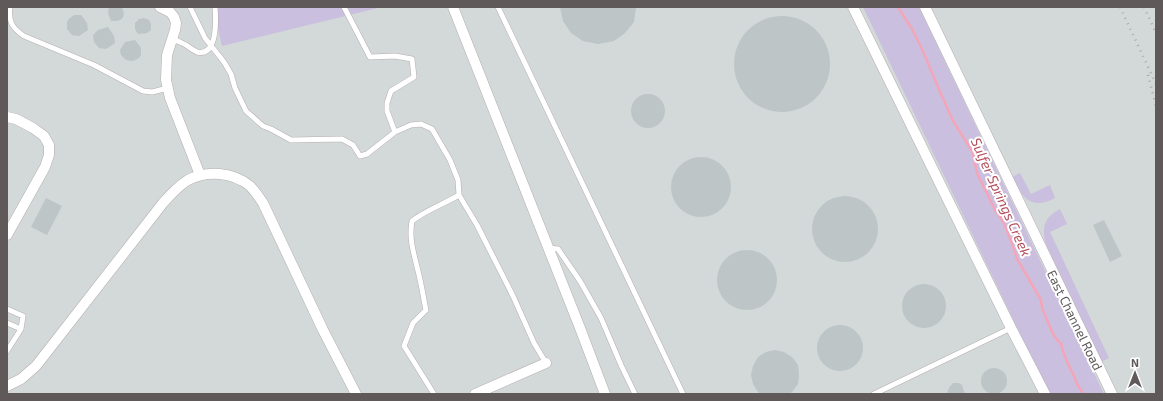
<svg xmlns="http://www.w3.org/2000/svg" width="1163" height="401" font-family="'Exo 2',sans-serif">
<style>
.industrial{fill:#d3d8d9}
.green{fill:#cabfdf}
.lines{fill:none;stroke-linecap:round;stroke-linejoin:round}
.stream{stroke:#f4a6b8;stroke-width:2.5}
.building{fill:#bdc5c6}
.lane-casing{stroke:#b5aeaf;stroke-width:6}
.street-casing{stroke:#b5aeaf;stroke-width:11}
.lane{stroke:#fff;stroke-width:5}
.street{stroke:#fff;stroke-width:10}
.rail{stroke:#aaa9a9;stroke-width:2.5;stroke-dasharray:1 5;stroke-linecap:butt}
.labels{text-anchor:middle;stroke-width:4;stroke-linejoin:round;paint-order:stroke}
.street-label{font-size:13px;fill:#60595a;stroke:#fff}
.water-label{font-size:14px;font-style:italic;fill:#b34d5c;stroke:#fff}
</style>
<rect width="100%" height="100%" fill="#e0e9ea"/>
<path class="industrial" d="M7 7H873L1061 394H7Z
M890 7H1156V394H1075Z"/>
<path class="green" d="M213 7H382L222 46Z
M863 7H919L1104 394H1049Z
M1020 173 1031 194 1050 185 1055 198C1031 211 1022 197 1012 177Z
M1060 209 1067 224 1050 232 1109 358 1101 362 1045 242C1042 225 1045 217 1060 209Z"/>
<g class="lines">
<path class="stream" d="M898 7 912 29 922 49 941 94 953 121 972 151 974 158 977 173 995 210 1004 223 1014 249 1017 259 1041 300 1042 308 1053 334 1058 341 1061 343C1063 355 1068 364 1073 374 1077 382 1077 387 1084 394"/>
</g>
<path class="building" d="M109 7H122L124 14 122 19 117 21H111L108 13Z
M560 7H636L634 22 625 33 614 41 598 44 583 41 571 33 563 21Z
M74 15H81L87 23 88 30 79 36 72 35 67 29V22L69 19Z
M734 64a48 48 0 1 1 96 0a48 48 0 1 1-96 0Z
M144 18 149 20 151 24V30L147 33 138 34 135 29V23L139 19Z
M108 27 114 36 115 43 106 49 99 48 94 42 93 35 98 30Z
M135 40 141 48V55L139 58 133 61 126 60 121 55 120 50 125 42Z
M631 111a17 17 0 1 1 34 0a17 17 0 1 1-34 0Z
M671 187a30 30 0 1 1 60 0a30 30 0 1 1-60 0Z
M812 229a33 33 0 1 1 66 0a33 33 0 1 1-66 0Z
M46 198 62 206 47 235 31 227Z
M1104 220 1122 256 1110 262 1093 225Z
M717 280a30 30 0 1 1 60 0a30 30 0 1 1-60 0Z
M902 306a22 22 0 1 1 44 0a22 22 0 1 1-44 0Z
M817 348a23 23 0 1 1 46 0a23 23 0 1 1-46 0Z
M775 350 784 352 792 357 798 365 799 375 798 384 792 392 789 394H761L758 392 753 384 751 375 753 366 758 357 766 352Z
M981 381a13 13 0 1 1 26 0a13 13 0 1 1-26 0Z
M953 383H959L962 385 965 394H947L949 388Z"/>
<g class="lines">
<g class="lane-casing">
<path id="lane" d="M10 7C8 21 12 28 24 36L94 65 143 91 152 92 168 88
M190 7 205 38 224 62 231 74 235 88 246 111 263 126 271 129 291 140 342 139 353 145 360 156 367 154 395 132
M344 7 370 57 395 56 412 59 414 77 391 91 387 103V111L395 132 411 125 421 124 432 129 450 160 458 180 459 195 477 225 513 296 534 343 546 363
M498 7 683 394
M172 38C177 41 182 43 186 45 190 48 193 50 197 52 218 57 216 19 215 7
M549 248 558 249 580 281 601 318 621 365 635 394
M7 309 23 316 21 329
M7 323 21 329 7 351
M434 394 404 346 413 323 426 310C423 296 421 281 417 267 413 250 409 238 412 221 426 210 444 204 459 195
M874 394 1011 328"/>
</g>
<g class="street-casing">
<path id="street" d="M160 7 170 12 174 17 176 23 175 30 167 55 166 80 170 98 200 175
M453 7 580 328 605 394
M853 7 1011 328 1045 394
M925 7 1112 394
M7 117 16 119 33 128 44 136 49 145V155L45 167 7 235
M7 386 21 379 36 366 163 203C171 194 178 186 188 180 207 170 233 172 250 186 255 191 259 197 263 203L323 330 356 394
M475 394 546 363"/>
</g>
<use href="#lane" class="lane"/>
<use href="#street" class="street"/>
<path class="rail" d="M1120 7 1156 84
M1144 7 1156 33
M1148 75 1156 106"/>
</g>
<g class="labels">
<g class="street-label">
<text transform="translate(1075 320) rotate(64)" y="5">East Channel Road</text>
</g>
<g class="water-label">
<text transform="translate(1001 197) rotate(66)" y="5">Sulfer Springs Creek</text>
</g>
</g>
<rect width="1163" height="401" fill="none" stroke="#60595a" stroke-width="16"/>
<g transform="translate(1135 373)" stroke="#ffffff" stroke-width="3" paint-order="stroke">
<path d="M0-3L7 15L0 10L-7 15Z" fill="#60595a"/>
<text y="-6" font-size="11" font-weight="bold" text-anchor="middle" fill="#60595a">N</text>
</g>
</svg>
